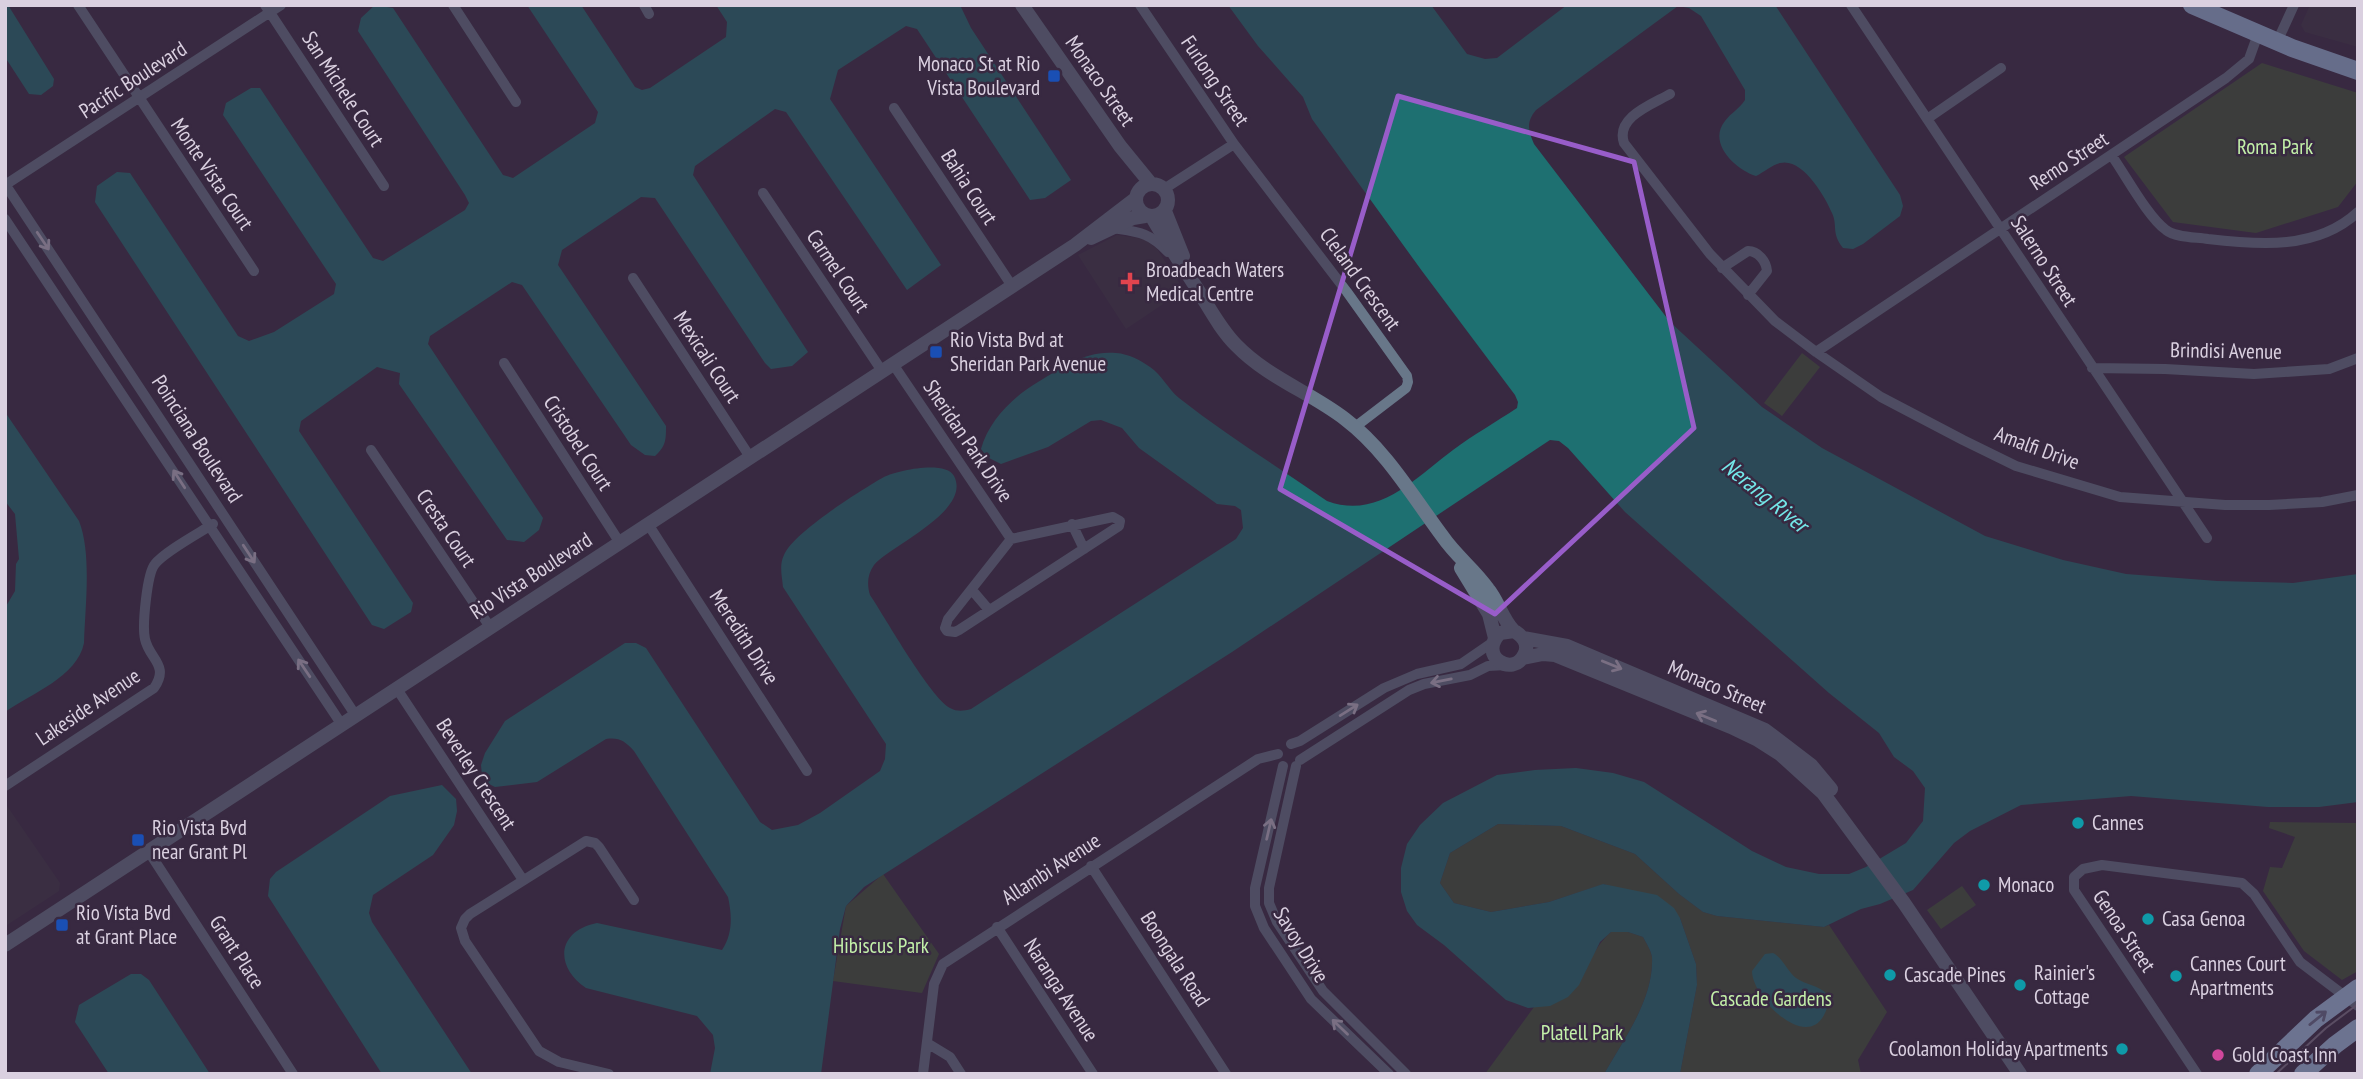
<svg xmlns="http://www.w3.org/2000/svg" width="2363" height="1079" font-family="'PT Sans Narrow',sans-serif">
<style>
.commercial{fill:#3d3444}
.green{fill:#415536}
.water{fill:#1e7071}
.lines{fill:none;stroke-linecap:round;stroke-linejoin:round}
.minor{stroke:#687789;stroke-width:10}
.tertiary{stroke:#687789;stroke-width:14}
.primary{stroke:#9ebee3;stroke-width:18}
.trunk{stroke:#acccf0;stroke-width:18}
.tram{stroke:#84788c;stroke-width:2}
.oneway{stroke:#c9c3d3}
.oneway2{stroke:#6c7290}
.marked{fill:none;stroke:#985dc9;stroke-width:5;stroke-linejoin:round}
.transit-dot{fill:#1a4fb4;stroke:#382941;stroke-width:2.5}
.health-dot{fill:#e0444e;stroke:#382941;stroke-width:2.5}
.culture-dot{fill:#0f9aa8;stroke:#382941;stroke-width:2.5}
.hotel-dot{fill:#d1479c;stroke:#382941;stroke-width:2.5}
.labels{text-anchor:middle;stroke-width:5;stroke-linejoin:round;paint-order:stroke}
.poi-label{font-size:21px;fill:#dad0e0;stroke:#382941;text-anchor:start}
.street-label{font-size:21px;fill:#dad0e0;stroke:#382941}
.park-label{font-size:21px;fill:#c3f0a9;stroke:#382941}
.water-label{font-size:23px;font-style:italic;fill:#73e7e8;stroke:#382941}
</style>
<rect width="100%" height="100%" fill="#382941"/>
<path class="commercial" d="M2310 5H2358V47L2305 32 2301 25Z
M1117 235 1144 239 1157 249 1184 290 1126 329 1078 255Z
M5 803 60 883 59 891 7 925 5 922Z"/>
<path class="green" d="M2262 63 2358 93V181L2338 207 2256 233 2173 222 2124 157Z
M1802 353 1820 367 1782 416 1764 403Z
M2270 822 2358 823V971L2342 980 2304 951 2263 891 2270 867 2282 868 2295 837 2269 828Z
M1498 824 1561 826 1635 854 1679 894 1703 912 1717 916 1824 927 1829 925 1887 1012 1858 1060 1861 1074H1680L1697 985 1696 964 1680 918 1604 884 1549 902 1491 912 1454 903 1440 883 1450 853Z
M883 874 939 954 922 993 833 981 846 906Z
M1962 886 1976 905 1941 929 1927 910Z
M1611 932H1628L1643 937C1646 943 1651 950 1652 957 1654 999 1624 1039 1604 1074H1485L1534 1007C1593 1001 1577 962 1611 932Z"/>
<path class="water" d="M5 5H8L54 79 53 86 41 95 29 94 5 57Z
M375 5 393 8 503 175 513 178 595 123 598 112 527 5H581L635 87 642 90 650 88 726 37 727 22 716 5H960L971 28 1071 180 1045 198 1030 200 917 29 906 26 838 70 830 99 941 265 907 290 786 112 775 109 695 166 693 175 808 352 792 366 771 369 765 363 655 198 641 197 562 250 558 265 666 426C666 440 666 446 655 456L645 455 631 445 522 285 512 282 430 336 428 344 543 518 539 530 524 542 507 540 399 384 400 373 377 367 301 421 299 431 413 603 411 612 384 629 372 625 95 202 97 186 117 172 130 173 238 336 249 341 274 332 334 294 336 284 223 115 226 103 251 88H260L373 258 383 261 465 210 469 203 465 195 358 31 361 18Z
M1228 5H1431L1467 54 1485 59 1497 58 1567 5H1775L1900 195 1903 206 1900 216 1863 244 1853 249 1843 248C1831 233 1838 226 1832 213 1825 196 1802 157 1780 163 1772 165 1764 172 1756 176 1736 170 1707 143 1725 121 1731 113 1739 109 1745 100V90L1701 16 1689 8 1678 6 1536 110C1526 122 1528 130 1534 144L1670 322 1762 407 1822 448 1985 536 2063 560 2126 574 2217 581 2293 583 2358 574V802L2319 807H2268L2131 796 2021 805 1970 831 1954 843 1913 890 1880 904 1861 909 1824 927 1717 916 1703 912 1679 894 1635 854 1561 826 1498 824 1450 853 1440 883 1454 903 1491 912 1549 902 1603 884 1657 895 1674 908 1680 918 1696 964 1697 985 1680 1074H1604C1624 1039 1654 999 1652 957 1651 950 1646 943 1643 937L1628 932H1611L1600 942 1579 985 1568 997 1550 1006 1528 1008 1506 1000 1444 945 1417 925 1407 911 1401 892V868L1407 844 1420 825 1443 803 1497 775 1535 770 1576 768 1613 773 1644 782 1752 851 1786 867 1819 874H1849L1866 867 1906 843 1923 821 1925 788 1913 771 1894 757 1879 733 1829 693 1625 512 1568 448 1559 441 1550 440 1232 652 864 887 846 906 840 929 821 1074H710L715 1048 713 1035 697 1016 586 988C554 966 557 931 597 923L722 950C733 934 732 915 728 897L634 751C625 741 619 737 606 739L537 782 495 787 487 783 482 775 481 765 485 753 505 721 625 643H636L646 648 760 822 772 830 798 825 820 813 880 771 885 759 886 744 783 587C782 576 779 565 784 555 793 533 861 490 884 477 898 470 946 460 954 476 972 511 891 545 874 565 867 575 867 585 870 595 886 619 930 697 950 708 957 712 964 711 971 709L1236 539 1243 528 1241 510 1235 506 1217 504 1139 448 1122 428 1101 420 1091 421 1048 447 1001 464 987 457 981 449C989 420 1014 396 1038 382 1063 367 1086 350 1116 353 1129 354 1140 360 1150 367 1162 375 1168 389 1179 398 1226 435 1278 467 1327 501 1379 520 1415 478 1453 450 1473 435 1496 422 1517 408L1518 402 1515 395 1422 271 1312 119 1303 97 1258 46Z
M5 412 79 521C92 554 85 607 84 643 77 677 32 693 5 712V608L15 591 16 564 19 559 15 514 5 501Z
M442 785 456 799 457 811 454 825 433 855 373 895 369 913 372 922 472 1074H382L268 896 270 879 276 872 390 796Z
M1773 953C1783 958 1787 971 1796 978 1806 985 1818 985 1827 994 1829 1001 1828 1008 1824 1015 1805 1051 1752 997 1752 971L1765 954Z
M131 974H141L149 980 210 1074H109L75 1022 79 1005Z"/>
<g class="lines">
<path class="minor" d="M78 5 254 271
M265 5 384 186
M453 5 516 102
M644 5 649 14
M1140 5 1234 144 1347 292 1407 376 1408 382 1406 388 1355 427
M1851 5 2207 538
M2277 42 2294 5
M1670 94C1653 104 1615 117 1624 143L1710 254 1775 321 1816 352 1881 397 1963 440 2016 466 2120 497 2225 505H2269L2322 502 2358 495
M894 108 1012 286
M1927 119 2001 68
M2112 156C2126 176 2148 217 2166 230 2176 238 2196 237 2208 239 2259 245 2317 250 2358 212
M5 184 356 716
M5 185 281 5
M1164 189 1234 144
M763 193 882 371
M5 219 342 725
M1113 228C1138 232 1149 232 1168 252
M1722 268 1748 251C1758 251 1766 261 1767 271L1748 295
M633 278 750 457
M1816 352 2226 78 2249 59 2258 34
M504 363 620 543
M893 364 1011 539
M2092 368 2165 369 2254 374 2329 369 2358 358
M371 450 490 627
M1113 517 1120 521 1119 526 959 630 955 632 947 631 945 628 948 619 1011 539Z
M648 524 807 771
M1072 524 1084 549
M972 590 989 610
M397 689 523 880
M1291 744 1300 741 1384 688 1417 674 1461 664 1493 642
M1300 760 1409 690 1424 684 1470 675 1488 666 1506 665
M1283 766 1255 888V906L1264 928 1311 999 1389 1074
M1296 766 1269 888V903L1277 922 1323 991 1406 1074
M5 786 154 688C170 665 149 659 145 639 142 626 147 573 155 564 164 552 199 533 213 524
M149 852 293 1074
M1091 866 1226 1074
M997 927 1093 1074
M927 1043 950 1057 961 1074
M609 1074 559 1062 539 1051 465 941 461 928 465 919 470 914 586 841 595 843 599 847 634 900
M923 1074 934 984 943 964 1258 759 1278 754
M2197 1074 2074 890V877L2083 869 2102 865 2242 883 2254 894 2300 962 2358 1006"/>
<path class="tertiary" d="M1022 5 1120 146 1151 184
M1136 200a16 16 0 1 1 32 0a16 16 0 1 1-32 0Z
M1165 211 1183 256
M1152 217C1165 240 1180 262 1194 284 1208 305 1219 328 1236 345 1268 378 1310 392 1345 419 1386 450 1413 497 1443 537 1456 556 1475 570 1488 589 1498 601 1502 618 1513 630 1517 633 1521 635 1524 640 1527 645 1527 650 1524 655 1513 678 1477 656 1500 633L1514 631
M1091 238 1133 218 1145 216
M1461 568 1489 614 1495 638
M1523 638 1567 646 1765 730 1811 765 1831 789
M1523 658 1543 654 1555 655 1731 727 1758 740 1780 754 1823 793 1904 903 2020 1074
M5 945 1075 245 1135 199"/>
<path class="primary" d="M2192 5 2292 48 2358 71"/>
<path class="trunk" d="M2258 1074 2316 1019 2358 988
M2303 1074 2335 1045 2358 1028"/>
<path class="tram" d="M2276 1074 2326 1028 2358 1004"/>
</g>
<defs><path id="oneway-shaft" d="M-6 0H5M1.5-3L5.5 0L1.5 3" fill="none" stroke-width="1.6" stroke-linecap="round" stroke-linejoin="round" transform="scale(1.75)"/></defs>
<g class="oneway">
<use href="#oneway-shaft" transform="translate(43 241) rotate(56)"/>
<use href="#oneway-shaft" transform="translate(179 479) rotate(-123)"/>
<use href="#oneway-shaft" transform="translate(249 554) rotate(57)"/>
<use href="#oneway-shaft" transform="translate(1612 665) rotate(22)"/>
<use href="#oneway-shaft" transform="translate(304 668) rotate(-124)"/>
<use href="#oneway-shaft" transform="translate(1441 681) rotate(169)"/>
<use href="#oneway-shaft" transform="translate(1349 710) rotate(-32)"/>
<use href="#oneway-shaft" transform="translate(1706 717) rotate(-158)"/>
<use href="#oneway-shaft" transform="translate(1269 829) rotate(-77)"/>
<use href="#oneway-shaft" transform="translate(1340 1027) rotate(-136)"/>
</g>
<use class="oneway2" href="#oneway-shaft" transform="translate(2318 1018) rotate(-39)"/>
<path d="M0 0H2363V1079H0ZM1398 96 1634 162 1694 428 1495 614 1280 489Z" fill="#382941" fill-opacity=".55" fill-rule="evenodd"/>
<path class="marked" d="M1398 96 1634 162 1694 428 1495 614 1280 489Z"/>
<g class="transit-dot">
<rect x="1047" y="69" width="14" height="14" rx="3.5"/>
<rect x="929" y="345" width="14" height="14" rx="3.5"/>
<rect x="131" y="833" width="14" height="14" rx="3.5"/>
<rect x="55" y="918" width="14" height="14" rx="3.5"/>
</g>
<path class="health-dot" d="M1126.5 271.5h7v7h7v7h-7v7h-7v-7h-7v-7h7z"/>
<g class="culture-dot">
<circle cx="2078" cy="823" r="7"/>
<circle cx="1984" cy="885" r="7"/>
<circle cx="2148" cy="919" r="7"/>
<circle cx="1890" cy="975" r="7"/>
<circle cx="2176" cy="976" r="7"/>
<circle cx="2020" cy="985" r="7"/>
<circle cx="2122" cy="1049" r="7"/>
</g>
<circle class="hotel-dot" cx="2218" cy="1055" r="7"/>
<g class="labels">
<g class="poi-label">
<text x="1040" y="71" text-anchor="end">Monaco St at Rio<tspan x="1040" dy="24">Vista Boulevard</tspan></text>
<text x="1146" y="277">Broadbeach Waters<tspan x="1146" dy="24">Medical Centre</tspan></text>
<text x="950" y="347">Rio Vista Bvd at<tspan x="950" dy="24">Sheridan Park Avenue</tspan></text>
<text x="2092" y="830">Cannes</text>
<text x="152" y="835">Rio Vista Bvd<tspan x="152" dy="24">near Grant Pl</tspan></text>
<text x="1998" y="892">Monaco</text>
<text x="76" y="920">Rio Vista Bvd<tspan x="76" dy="24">at Grant Place</tspan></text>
<text x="2162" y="926">Casa Genoa</text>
<text x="2190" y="971">Cannes Court<tspan x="2190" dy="24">Apartments</tspan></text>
<text x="2034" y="980">Rainier's<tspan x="2034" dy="24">Cottage</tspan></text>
<text x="1904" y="982">Cascade Pines</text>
<text x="2108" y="1056" text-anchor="end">Coolamon Holiday Apartments</text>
<text x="2232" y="1062">Gold Coast Inn</text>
</g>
<g class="street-label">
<text transform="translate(133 80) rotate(-33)" y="7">Pacific Boulevard</text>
<text transform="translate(1100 81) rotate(55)" y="7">Monaco Street</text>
<text transform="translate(1215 81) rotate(56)" y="7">Furlong Street</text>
<text transform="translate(343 89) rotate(57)" y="7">San Michele Court</text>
<text transform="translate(2069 161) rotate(-33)" y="7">Remo Street</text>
<text transform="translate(212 174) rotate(56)" y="7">Monte Vista Court</text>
<text transform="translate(969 187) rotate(57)" y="7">Bahia Court</text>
<text transform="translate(2044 261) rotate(57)" y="7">Salerno Street</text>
<text transform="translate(838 271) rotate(56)" y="7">Carmel Court</text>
<text transform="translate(1360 279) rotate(54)" y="7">Cleland Crescent</text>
<text transform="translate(2226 351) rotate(1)" y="7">Brindisi Avenue</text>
<text transform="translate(707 357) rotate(57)" y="7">Mexicali Court</text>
<text transform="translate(197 439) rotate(57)" y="7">Poinciana Boulevard</text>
<text transform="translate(968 441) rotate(56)" y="7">Sheridan Park Drive</text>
<text transform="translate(578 443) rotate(57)" y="7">Cristobel Court</text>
<text transform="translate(2037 448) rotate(20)" y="7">Amalfi Drive</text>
<text transform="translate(446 528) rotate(56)" y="7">Cresta Court</text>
<text transform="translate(531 576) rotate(-33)" y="7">Rio Vista Boulevard</text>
<text transform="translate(744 637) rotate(57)" y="7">Meredith Drive</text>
<text transform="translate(1717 687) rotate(23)" y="7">Monaco Street</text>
<text transform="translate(88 707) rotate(-34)" y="7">Lakeside Avenue</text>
<text transform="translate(476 774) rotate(57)" y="7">Beverley Crescent</text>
<text transform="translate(1051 869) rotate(-33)" y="7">Allambi Avenue</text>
<text transform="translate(2124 931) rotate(56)" y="7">Genoa Street</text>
<text transform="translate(1301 945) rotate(58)" y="7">Savoy Drive</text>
<text transform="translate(237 952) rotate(57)" y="7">Grant Place</text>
<text transform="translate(1175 959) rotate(57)" y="7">Boongala Road</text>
<text transform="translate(1061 990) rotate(57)" y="7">Naranga Avenue</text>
</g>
<g class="park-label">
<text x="2275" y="154">Roma Park</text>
<text x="881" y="953">Hibiscus Park</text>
<text x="1771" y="1006">Cascade Gardens</text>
<text x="1582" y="1040">Platell Park</text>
</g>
<g class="water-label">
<text transform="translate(1765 495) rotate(39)" y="8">Nerang River</text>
</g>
</g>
<rect width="2363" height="1079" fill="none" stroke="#dad0e0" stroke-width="14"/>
</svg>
